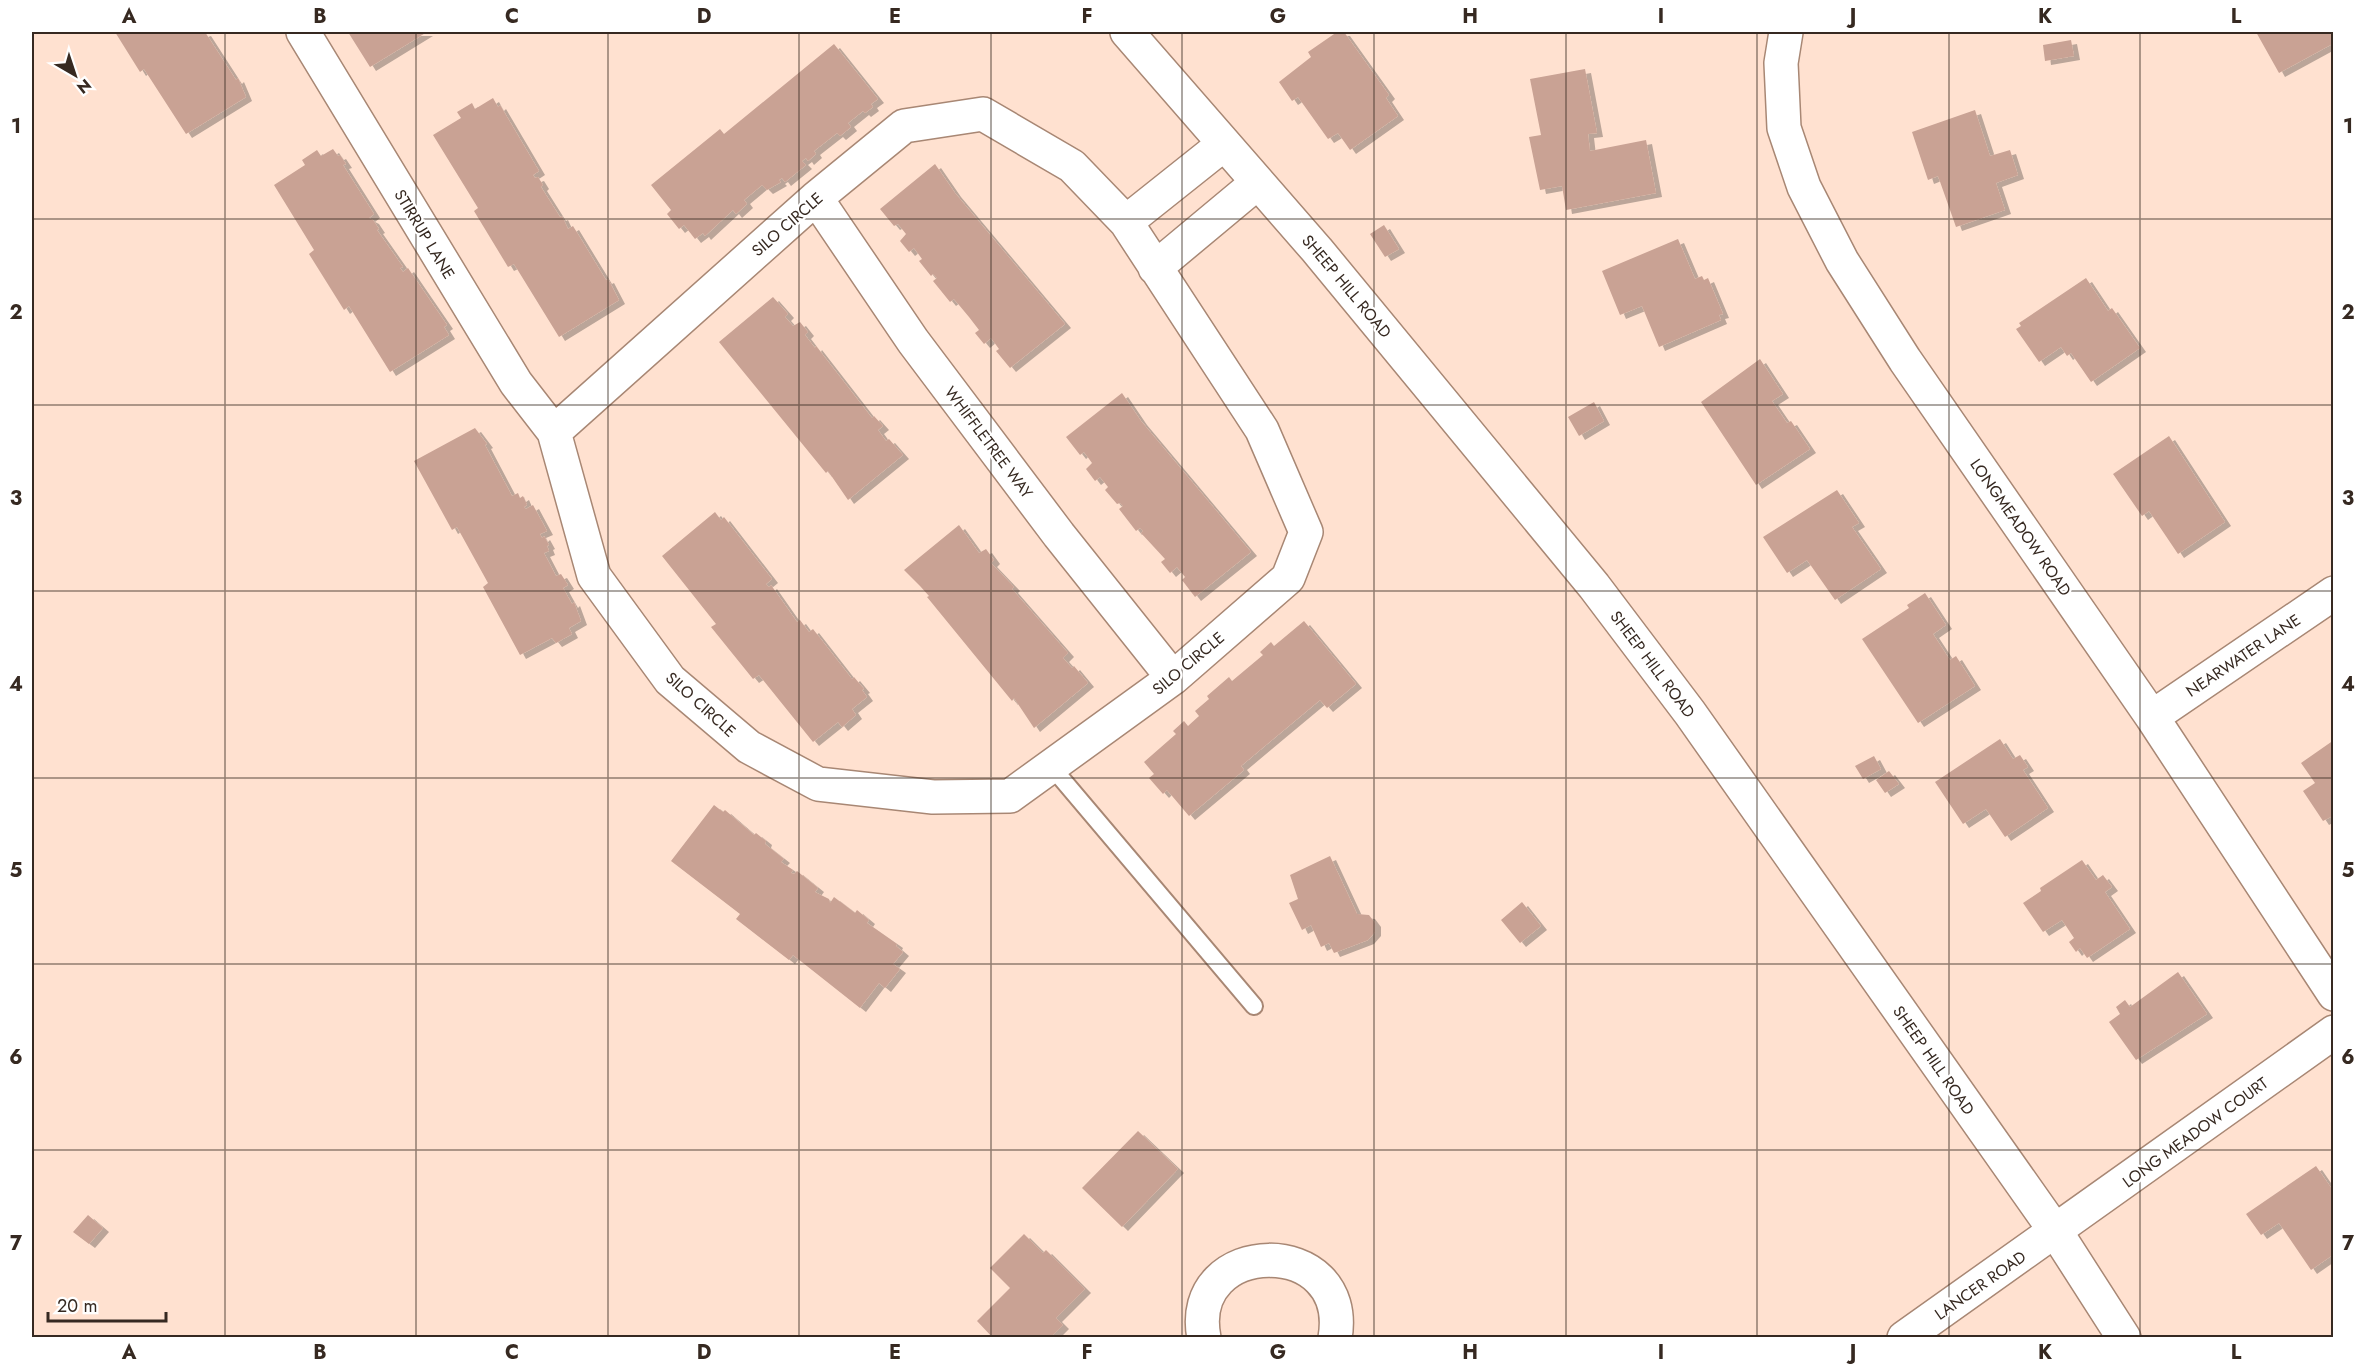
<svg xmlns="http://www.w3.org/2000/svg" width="2365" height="1369" font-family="Jost,sans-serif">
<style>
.building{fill:#c9a294;filter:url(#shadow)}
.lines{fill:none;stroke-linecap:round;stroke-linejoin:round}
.lane-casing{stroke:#a88774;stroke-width:20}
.street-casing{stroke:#a88774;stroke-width:36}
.secondary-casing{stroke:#a88774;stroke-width:36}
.lane{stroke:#fff;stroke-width:16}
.street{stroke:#fff;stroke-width:33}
.secondary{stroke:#fff;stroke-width:33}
.grid{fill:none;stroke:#362921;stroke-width:1.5;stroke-opacity:0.55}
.labels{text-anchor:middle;stroke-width:4.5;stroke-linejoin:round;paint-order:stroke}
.street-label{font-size:16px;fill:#362921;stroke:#fff}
.neatline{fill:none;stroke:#362921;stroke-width:2}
.grid-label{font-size:20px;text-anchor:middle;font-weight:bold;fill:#362921}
</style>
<defs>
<filter id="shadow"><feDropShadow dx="6" dy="4" stdDeviation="0" flood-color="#0004"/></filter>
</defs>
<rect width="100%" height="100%" fill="#ffe1d0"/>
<path class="building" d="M115 32H198L199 34 205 32 236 80 238 78 246 97 186 134 144 69 140 72Z
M348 32H427L370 67Z
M1337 32H1344L1389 95 1386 98 1398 116 1350 150 1338 133 1328 139 1298 97 1292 101 1279 82 1311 57 1308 52Z
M2256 32H2334V43L2279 73Z
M2071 40 2074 56 2045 61 2043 45Z
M834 44 878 99 871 104 873 107 865 113 863 111 848 123 851 127 840 136 837 133 814 151 816 154 808 161 806 158 802 161 806 165 785 182 782 178 779 180 781 182 767 190 762 185 744 200 747 204 736 214 733 210 705 236 703 233 695 239 684 225 679 229 667 214 671 210 651 185 720 129 724 134Z
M1585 69 1597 133 1588 134 1590 151 1646 140 1656 193 1566 210 1562 186 1540 190 1529 137 1541 135 1530 79Z
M493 98 498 107 500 105 539 171 533 175 535 178 538 177 543 185 541 187 560 217 562 216 568 229 573 226 606 280 608 279 619 300 559 337 514 264 508 267 474 211 478 208 433 135 461 118 457 112 472 103 475 109Z
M1975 110 1990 156 2010 150 2018 175 1996 183 2005 210 1956 227 1938 176 1928 180 1912 132Z
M333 149 338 156 340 155 346 164 343 165 374 214 369 218 373 220 379 229 377 230 403 267 400 268 403 272 408 268 447 325 444 327 449 335 390 372 349 306 344 310 309 254 314 250 274 185 305 165 302 160 317 150 321 156Z
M935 164 955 193 1065 324 1010 368 996 351 999 349 991 338 984 344 975 333 979 330 969 317 954 299 950 302 933 281 937 278 933 274 931 276 919 261 922 259 914 248 909 252 900 241 906 234 898 224 894 226 880 209Z
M1384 225 1399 249 1385 257 1370 234Z
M1678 239 1695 279 1702 276 1704 280 1708 278 1723 314 1719 315 1721 320 1659 347 1642 306 1620 315 1602 271Z
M2086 278 2108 311 2112 308 2140 348 2091 382 2071 353 2067 356 2061 347 2039 362 2016 329 2021 326 2019 323Z
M773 297 788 314 785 317 793 326 800 322 808 332 805 335 815 348 816 346 872 418 874 416 883 426 878 430 886 441 889 439 903 455 848 500 828 471 826 473 719 342Z
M1760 359 1783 394 1772 401 1787 423 1791 421 1810 449 1756 485 1701 402Z
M1122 393 1141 421 1251 552 1195 597 1182 580 1185 577 1177 567 1170 573 1161 562 1165 559 1141 533 1143 531 1140 528 1136 531 1119 509 1123 506 1120 503 1117 504 1105 490 1108 487 1100 477 1095 481 1086 469 1092 463 1084 452 1080 455 1066 437Z
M1594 402 1604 421 1579 436 1568 417Z
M475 428 487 444 485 445 512 496 518 493 520 498 523 496 527 505 524 507 526 509 533 505 547 531 540 534 542 538 544 536 549 545 547 546 549 551 544 553 556 576 561 574 568 585 563 588 572 604 574 602 581 621 569 628 572 634 556 643 552 638 520 655 483 587 488 583 457 527 452 530 414 461Z
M2169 436 2225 522 2178 554 2149 511 2142 516 2113 474Z
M1837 490 1859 523 1852 527 1881 569 1835 600 1807 560 1787 573 1763 537Z
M715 512 721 520 724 517 772 579 766 584 769 587 771 585 797 622 800 620 809 632 813 629 852 679 854 677 864 689 862 690 867 697 852 709 856 715 842 727 838 722 813 742 759 675 753 679 711 627 716 624 662 556Z
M959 525 979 553 986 549 994 560 991 563 1014 587 1012 589 1068 653 1063 658 1072 668 1074 666 1088 683 1034 728 1014 698 1012 701 927 597 929 596 920 586 904 570Z
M1925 593 1946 625 1933 634 1950 660 1956 656 1975 686 1918 723 1862 639 1909 608 1907 605Z
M1304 621 1356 684 1327 708 1320 700 1241 766 1244 770 1189 816 1167 790 1163 794 1149 778 1154 774 1144 762 1176 734 1173 731 1184 721 1188 726 1199 716 1195 711 1209 699 1207 696 1229 677 1232 681 1263 655 1260 652 1271 642 1274 646Z
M2000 739 2013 759 2020 755 2028 767 2023 770 2048 808 2005 837 1986 809 1963 824 1935 782Z
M2334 740V815L2323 821 2303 791 2315 783 2301 763Z
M1874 756 1881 769 1863 779 1855 766Z
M1889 771 1899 784 1885 793 1876 780Z
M714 805 723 812 725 810 754 835 756 833 766 841 765 844 784 859 781 862 793 870 791 873 794 874 797 871 818 888 815 892 829 899 830 903 834 897 855 913 857 910 869 920 867 923 897 944 896 946 903 952 893 964 900 969 885 988 879 983 860 1008 793 955 789 960 736 919 740 914 671 861Z
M1330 856 1357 914 1369 915 1375 923V932L1368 940 1334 953 1329 943 1321 947 1311 925 1302 930 1289 903 1298 899 1290 875Z
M2082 860 2096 880 2103 875 2112 887 2105 892 2130 929 2087 958 2080 948 2076 952 2069 942 2074 938 2062 920 2043 932 2023 903 2041 891 2040 888Z
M1522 902 1541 926 1520 943 1501 920Z
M2178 972 2207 1014 2136 1060 2109 1022 2120 1014 2116 1007 2125 1000 2130 1007Z
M1138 1131 1178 1169 1122 1227 1082 1188Z
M2316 1166 2334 1192V1254L2311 1270 2279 1223 2261 1235 2246 1214Z
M88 1215 103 1228 89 1244 73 1232Z
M1024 1234 1043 1253 1046 1250 1085 1289 1056 1318 1063 1325 1050 1338H993L977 1321 1010 1288 990 1268Z"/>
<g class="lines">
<g class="lane-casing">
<path id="lane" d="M1051 766 1254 1006"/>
</g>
<g class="street-casing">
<path id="street" d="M303 32 516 383 554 432
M1786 32 1781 63 1784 128 1804 187 1842 261 1905 360 2152 717 2334 994
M983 114 1072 166 1126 222 1262 430 1306 532 1288 578 1173 678 1010 796 933 797 818 784 749 747 670 680 594 576 554 432 816 198 904 126Z
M816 198 913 341 1059 535 1173 678
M1126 222 1224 144
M1155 268 1257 183
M2152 717 2334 593
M1204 1338C1184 1236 1353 1233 1335 1338
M1904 1338 2334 1032"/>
</g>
<g class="secondary-casing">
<path id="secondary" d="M1127 32 1317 250 1594 586 1690 713 2056 1232 2124 1338"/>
</g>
<use href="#lane" class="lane"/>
<use href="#street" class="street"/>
<use href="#secondary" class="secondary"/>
</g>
<path class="grid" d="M225 32V1338M416 32V1338M608 32V1338M799 32V1338M991 32V1338M1182 32V1338M1374 32V1338M1566 32V1338M1757 32V1338M1949 32V1338M2140 32V1338M32 219H2334M32 405H2334M32 591H2334M32 778H2334M32 964H2334M32 1150H2334"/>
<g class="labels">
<g class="street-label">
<text transform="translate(787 224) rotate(-41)" y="6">SILO CIRCLE</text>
<text transform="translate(425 234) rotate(59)" y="6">STIRRUP LANE</text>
<text transform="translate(1347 286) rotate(50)" y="6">SHEEP HILL ROAD</text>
<text transform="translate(989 442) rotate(53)" y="6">WHIFFLETREE WAY</text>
<text transform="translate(2021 527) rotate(55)" y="6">LONGMEADOW ROAD</text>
<text transform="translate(2243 655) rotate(-34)" y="6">NEARWATER LANE</text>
<text transform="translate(1188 663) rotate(-40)" y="6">SILO CIRCLE</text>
<text transform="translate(1653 664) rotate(53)" y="6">SHEEP HILL ROAD</text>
<text transform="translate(701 704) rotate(42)" y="6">SILO CIRCLE</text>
<text transform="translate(1934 1060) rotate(55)" y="6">SHEEP HILL ROAD</text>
<text transform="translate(2195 1132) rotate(-36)" y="6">LONG MEADOW COURT</text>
<text transform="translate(1980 1285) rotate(-35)" y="6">LANCER ROAD</text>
</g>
</g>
<rect width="2365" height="1369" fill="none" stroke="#ffffff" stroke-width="66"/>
<g transform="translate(75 75) rotate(141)" stroke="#ffffff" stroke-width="4.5" paint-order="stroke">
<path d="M0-4.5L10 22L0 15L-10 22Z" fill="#362921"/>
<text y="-9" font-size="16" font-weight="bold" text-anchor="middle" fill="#362921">N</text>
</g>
<path d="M48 1312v9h118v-9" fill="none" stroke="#362921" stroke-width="3"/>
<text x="57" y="1312" font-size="18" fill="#362921" stroke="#ffffff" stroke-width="4.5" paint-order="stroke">20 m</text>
<rect x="33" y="33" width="2299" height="1303" class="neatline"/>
<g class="grid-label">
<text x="129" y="23">A</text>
<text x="320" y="23">B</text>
<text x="512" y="23">C</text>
<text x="704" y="23">D</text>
<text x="895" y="23">E</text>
<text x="1087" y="23">F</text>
<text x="1278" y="23">G</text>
<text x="1470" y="23">H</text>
<text x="1661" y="23">I</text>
<text x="1853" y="23">J</text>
<text x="2045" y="23">K</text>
<text x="2236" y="23">L</text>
<text x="16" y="133">1</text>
<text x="2348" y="133">1</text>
<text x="16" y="319">2</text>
<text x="2348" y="319">2</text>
<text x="16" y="505">3</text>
<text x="2348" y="505">3</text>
<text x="16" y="691">4</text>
<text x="2348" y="691">4</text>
<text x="16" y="877">5</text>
<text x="2348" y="877">5</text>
<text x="16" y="1064">6</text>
<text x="2348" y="1064">6</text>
<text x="16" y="1250">7</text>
<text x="2348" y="1250">7</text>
<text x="129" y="1359">A</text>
<text x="320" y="1359">B</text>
<text x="512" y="1359">C</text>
<text x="704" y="1359">D</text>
<text x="895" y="1359">E</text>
<text x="1087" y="1359">F</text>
<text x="1278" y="1359">G</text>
<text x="1470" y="1359">H</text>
<text x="1661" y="1359">I</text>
<text x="1853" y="1359">J</text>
<text x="2045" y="1359">K</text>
<text x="2236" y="1359">L</text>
</g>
</svg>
